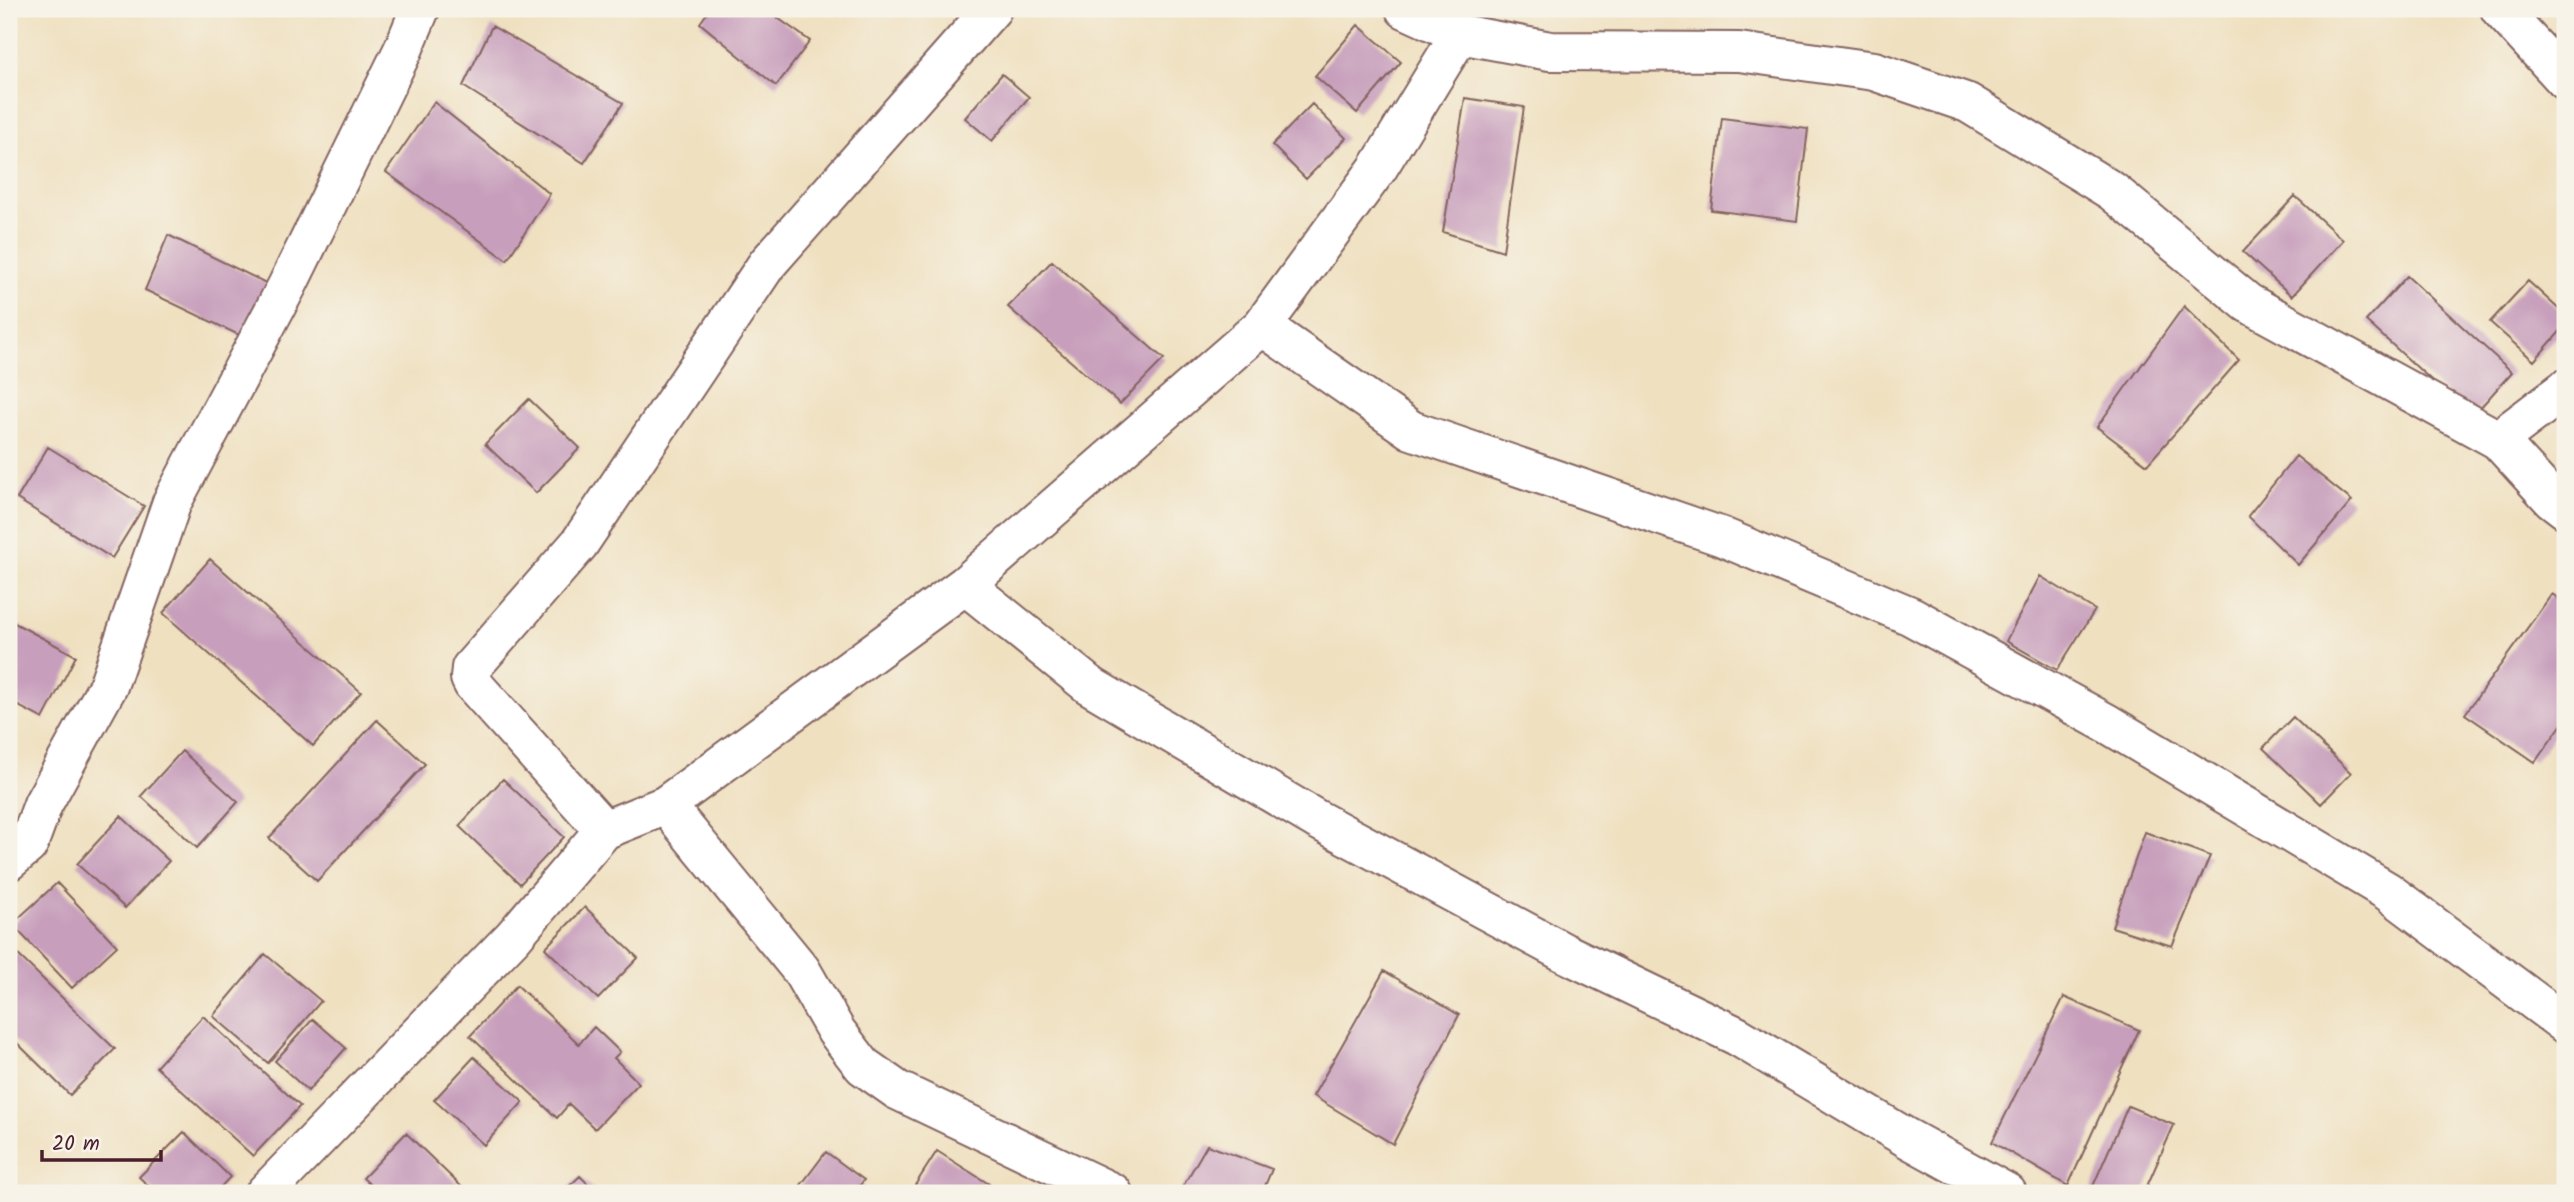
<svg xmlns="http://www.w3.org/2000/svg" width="2574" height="1202" font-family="Kalam,sans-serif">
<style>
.building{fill:#c79fbc}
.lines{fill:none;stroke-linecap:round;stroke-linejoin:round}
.street-casing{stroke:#84635f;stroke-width:42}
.street{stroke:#fff;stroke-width:38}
</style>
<rect width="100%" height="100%" fill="#f7f3e8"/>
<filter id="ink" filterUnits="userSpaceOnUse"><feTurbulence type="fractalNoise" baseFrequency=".0143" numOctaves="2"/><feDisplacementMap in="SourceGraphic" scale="14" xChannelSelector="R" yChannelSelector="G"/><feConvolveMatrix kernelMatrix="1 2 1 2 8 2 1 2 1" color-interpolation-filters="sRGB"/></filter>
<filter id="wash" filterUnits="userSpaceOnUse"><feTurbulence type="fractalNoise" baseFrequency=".00686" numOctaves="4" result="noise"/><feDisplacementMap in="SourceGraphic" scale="28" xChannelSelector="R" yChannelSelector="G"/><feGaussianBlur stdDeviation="1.57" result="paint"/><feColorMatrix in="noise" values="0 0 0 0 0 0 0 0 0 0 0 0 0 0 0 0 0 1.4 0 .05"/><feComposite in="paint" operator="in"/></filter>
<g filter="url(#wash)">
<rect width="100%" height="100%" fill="#efe0c0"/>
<g id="blocks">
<path class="building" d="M710 9H765L810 41 776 86 700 23Z
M1358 25 1401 62 1357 113 1315 76Z
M492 26 623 103 584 163 463 86Z
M1002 74 1029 97 992 141 965 118Z
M1465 98 1524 107 1503 251 1443 232Z
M434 102 550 194 507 260 386 172Z
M1312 104 1346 138 1306 179 1272 145Z
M1722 118 1808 129 1797 221 1711 210Z
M2295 196 2343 240 2292 296 2243 252Z
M168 235 268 284 245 338 145 290Z
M1052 261 1164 359 1120 404 1008 307Z
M2407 276 2512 372 2472 417 2366 321Z
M2528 281 2565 315V326L2534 361 2490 322Z
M2184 306 2239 360 2147 465 2097 427Z
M529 399 580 448 536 493 485 444Z
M48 447 144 506 112 558 17 499Z
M2296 456 2352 501 2298 565 2248 516Z
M210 559 361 692 313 746 163 613Z
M2040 576 2095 610 2057 670 2006 641Z
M2552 594 2565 603V720L2535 762 2465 714Z
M9 620 76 656 43 719 9 701Z
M2293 717 2351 773 2321 804 2263 748Z
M377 720 425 764 317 881 269 838Z
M182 751 238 802 197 848 141 796Z
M503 779 564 837 520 884 459 826Z
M121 816 169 861 125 908 77 864Z
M2145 832 2210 856 2172 946 2112 927Z
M57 883 117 946 72 988 12 924Z
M585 907 638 958 598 999 545 948Z
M9 946 115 1049 70 1095 9 1035Z
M265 954 321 1001 268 1063 213 1016Z
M1384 971 1459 1015 1393 1144 1313 1096Z
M517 985 579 1044 594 1027 620 1052 614 1058 639 1083 595 1129 569 1104 557 1118 470 1036Z
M2064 997 2139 1030 2068 1186 1992 1142Z
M203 1016 300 1106 253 1156 156 1067Z
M313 1019 346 1048 308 1091 275 1061Z
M474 1057 523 1102 484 1145 434 1100Z
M2128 1106 2174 1125 2144 1193H2090Z
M184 1132 230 1177 215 1193H156L139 1177Z
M406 1133 468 1193H379L363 1178Z
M1207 1145 1272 1169 1262 1193H1179Z
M937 1151 989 1184 983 1193H910Z
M826 1152 864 1180 860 1185 871 1193H795Z
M580 1176 597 1193H562Z"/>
</g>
</g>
<g filter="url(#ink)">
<use href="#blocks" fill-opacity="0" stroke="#84635f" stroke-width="2"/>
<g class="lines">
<g class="street-casing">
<path id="street" d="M1405 9 1460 34 1550 51 1739 52 1874 71 1968 103 2112 191 2248 303 2498 440 2552 499 2565 509
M2500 9 2565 80
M1262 326 1411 430 1720 536 1911 616 2108 724 2387 891 2565 1024
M2498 440 2565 389
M965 585 1089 685 1316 819 1565 953 1737 1036 1907 1138 2007 1193
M666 805 801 970 836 1031 863 1066 897 1090 1113 1193
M604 830 473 684 470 678 471 668 579 544 767 264 992 9
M9 861 28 845 43 804 108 686 172 502 287 286 403 50 420 9
M265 1193 513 937 604 830 666 805 965 585 1262 326 1378 168 1460 34"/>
</g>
<use href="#street" class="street"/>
</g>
</g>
<rect width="2574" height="1202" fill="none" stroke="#f7f3e8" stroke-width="35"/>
<path d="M42 1150v10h119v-10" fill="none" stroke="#4a1f2b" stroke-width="3.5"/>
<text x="52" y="1150" font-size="21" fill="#4a1f2b" stroke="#f7f3e8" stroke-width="5" paint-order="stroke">20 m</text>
</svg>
